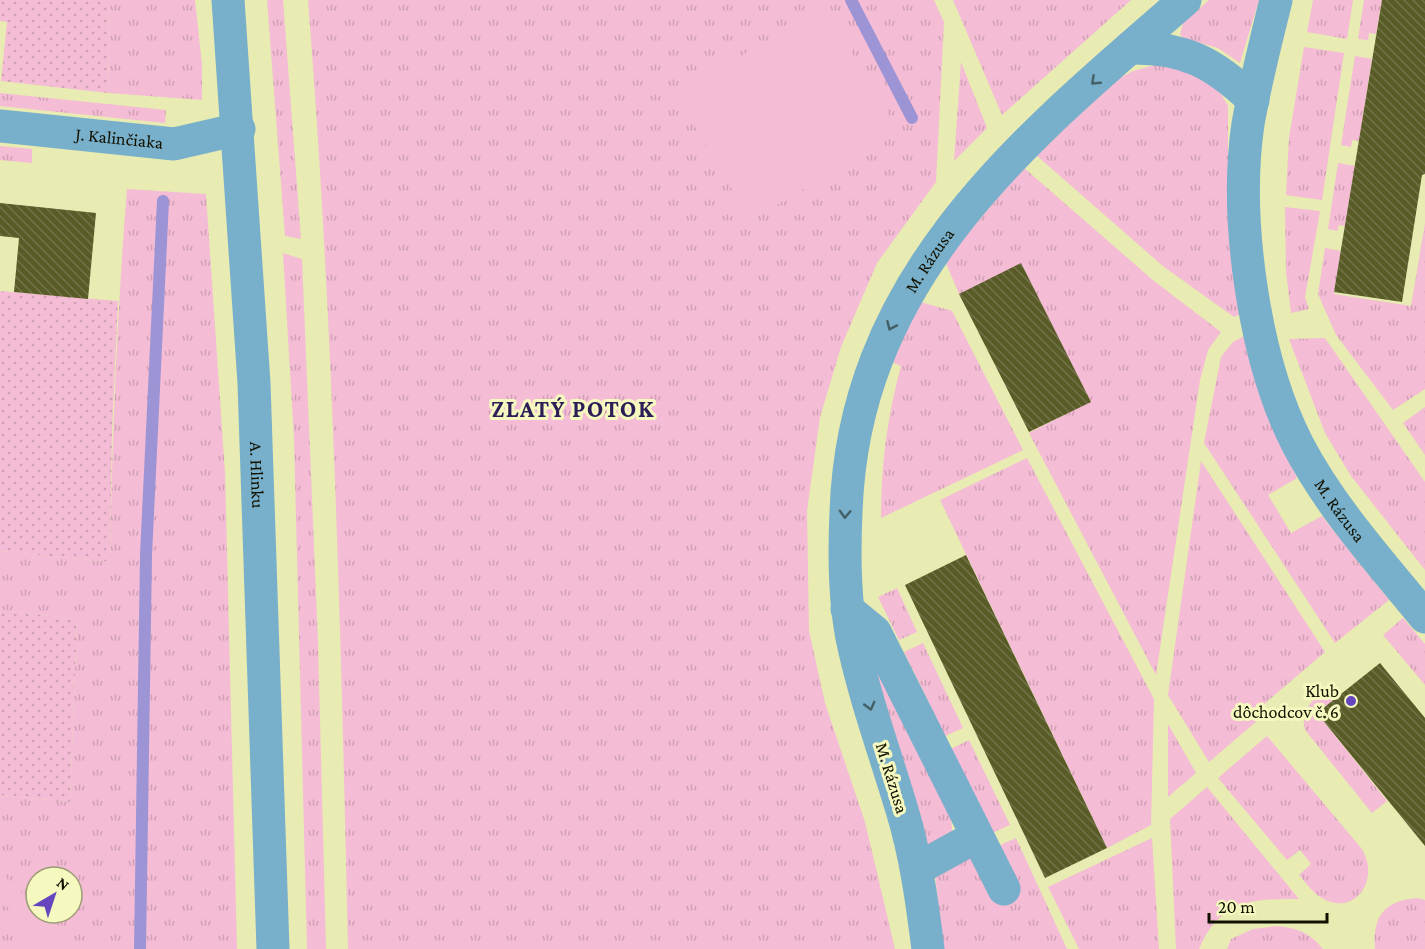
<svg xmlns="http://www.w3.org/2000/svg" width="1425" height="949" font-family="'Crimson Pro',serif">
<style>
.grass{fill:url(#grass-tufts);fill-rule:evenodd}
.garden{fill:url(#garden-dots)}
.pitch{fill:#f4bcd5}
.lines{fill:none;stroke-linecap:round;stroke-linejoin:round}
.stream{stroke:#9d94d5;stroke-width:12}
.building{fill:url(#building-back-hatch)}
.minor{stroke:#78afca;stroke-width:33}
.oneway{stroke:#446065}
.poi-dot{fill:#6546be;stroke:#f6f9bf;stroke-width:2}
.labels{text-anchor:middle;stroke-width:6;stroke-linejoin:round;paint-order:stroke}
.street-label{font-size:18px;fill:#110;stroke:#f6f9bf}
.poi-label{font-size:18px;fill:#110;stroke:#f6f9bf;text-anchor:end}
.district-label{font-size:24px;font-weight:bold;letter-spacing:1.5px;fill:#2c1d57;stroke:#f6f9bf}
</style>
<defs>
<pattern id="grass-tufts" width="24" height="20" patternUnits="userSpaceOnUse" patternTransform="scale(1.5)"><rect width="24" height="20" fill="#f4bcd5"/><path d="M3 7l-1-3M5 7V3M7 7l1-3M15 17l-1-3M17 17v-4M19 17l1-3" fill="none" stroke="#d0a1b5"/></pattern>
<pattern id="garden-dots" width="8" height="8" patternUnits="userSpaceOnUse" patternTransform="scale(1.5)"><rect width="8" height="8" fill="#f4bcd5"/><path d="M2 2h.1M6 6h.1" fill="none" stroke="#d0a1b5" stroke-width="1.8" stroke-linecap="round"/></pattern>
<pattern id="building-back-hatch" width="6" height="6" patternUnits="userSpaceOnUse" patternTransform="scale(1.5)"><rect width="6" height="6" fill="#5a5c27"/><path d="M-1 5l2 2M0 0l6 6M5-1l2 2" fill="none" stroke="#72734a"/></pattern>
</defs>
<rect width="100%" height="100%" fill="#e8ebb2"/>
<path class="grass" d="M110 0H195L202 65V100L108 93Z
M267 0H283L301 239 285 236Z
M308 0H934L944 22 936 182 877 263 841 347 820 417 807 511 809 631 825 703 865 822 895 949H348C341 633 333 315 308 0ZM824 7 898 133 750 220Z
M953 0H1131L1002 115Z
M1209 0H1259L1240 63 1218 48 1183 38 1180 34 1183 23Z
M1313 0H1353L1347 39 1307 32Z
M1364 0H1382L1376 34 1369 33 1368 40 1358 39Z
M1304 47 1344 53 1322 200 1286 195 1289 138Z
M1355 56 1372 59 1359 141 1352 140 1351 147 1341 145Z
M961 62 987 128 954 161Z
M1155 65 1178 66 1219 90 1228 106V193L1239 315 1234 317 1164 267 1036 155 1118 79 1133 71Z
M0 93 166 110 165 123 0 106Z
M0 146 32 149V163L0 160Z
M1338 163 1355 166 1345 226 1339 225 1337 231 1328 229Z
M1023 167 1154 281 1221 332 1208 350 1200 380 1156 675 1029 433 1091 401 959 294 945 261Z
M127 189 206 194 225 473 237 949H0V795L70 802 77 619 0 610V551L110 562C112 437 117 313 127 189ZM36 877H72V913H36Z
M1285 207 1320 211 1305 297 1309 309 1291 313 1286 272Z
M1425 223V389L1393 410 1336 335 1318 294 1325 248 1341 251 1334 294 1411 306Z
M283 253 302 259 318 642 326 949H307L294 439Z
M917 301 952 311 1023 450 881 518C881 466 887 417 901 366L891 362Z
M1246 335 1273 424 1297 478 1268 495 1291 533 1322 516 1389 600 1335 643 1204 443 1221 357 1233 342Z
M1325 338 1425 482V570L1351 476 1325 433 1289 339Z
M1425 407V455L1403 423Z
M1027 458 1154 699 1151 825 1107 848 940 500Z
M1201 461 1325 652 1263 705 1258 713 1257 721 1209 762 1168 695Z
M897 588 917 632 899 640 878 597Z
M1403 618 1425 644V685L1383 635Z
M923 643 963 728 945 736 904 652Z
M876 668 951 816 952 831 928 850 873 669Z
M1330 687 1337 697 1317 713 1387 801 1372 813 1305 730C1300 709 1314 698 1330 687Z
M1168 724 1196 773 1168 797Z
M1267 736 1362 849C1381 882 1353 917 1322 898 1313 893 1306 883 1299 875L1311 864 1300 850 1287 860 1218 778Z
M969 740 1010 825 992 833 951 749Z
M1207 787 1299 899C1251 898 1219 902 1199 949H1176L1170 819Z
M1016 838 1067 949H943L935 874Z
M1152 838 1159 949H1079L1048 887Z
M1418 898 1425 900V949H1375C1372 916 1385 900 1418 898Z
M1277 926C1298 928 1310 933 1323 949H1227L1231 939 1253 929Z"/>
<path class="garden" d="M0 0H110L108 93 1 81 7 22 0 21Z
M0 291 118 301 112 431 110 562 0 551Z
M0 610 77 619 70 802 0 795Z"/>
<path class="pitch" d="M825 7 899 133 750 220 676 94Z
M0 874C20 885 53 927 59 949H38L0 897Z"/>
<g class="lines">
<path class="stream" d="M851 0 912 118
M140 949 146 555 163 201"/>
</g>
<path class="building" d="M1382 0H1425V174L1422 175 1402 302 1334 292Z
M0 203 96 213 88 299 14 292 19 238 0 236Z
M1021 263 1091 402 1029 432 959 294Z
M966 555 1107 848 1045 878 905 585Z
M1380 663 1425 718V846L1317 713Z"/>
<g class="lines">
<g class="minor">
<path id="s1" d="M228 0 254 383 273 949"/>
<path id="s2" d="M1276 0C1266 41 1255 83 1248 124 1234 219 1254 360 1298 445 1331 508 1380 562 1425 617"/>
<path d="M1130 48C1185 47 1214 63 1253 100"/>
<path id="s3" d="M0 126 174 144 239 129"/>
<path d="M847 609 875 632 1004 889"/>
<path d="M917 869 977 836"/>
<path id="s4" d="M928 949C922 902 916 856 902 810 885 753 864 696 852 638 844 596 844 555 846 513 853 278 1022 141 1185 0"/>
</g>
</g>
<defs><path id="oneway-chevron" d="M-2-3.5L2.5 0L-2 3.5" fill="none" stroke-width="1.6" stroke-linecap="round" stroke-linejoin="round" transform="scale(1.5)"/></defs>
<g class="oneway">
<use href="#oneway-chevron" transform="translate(1095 81) rotate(137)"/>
<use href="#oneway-chevron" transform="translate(891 326) rotate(114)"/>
<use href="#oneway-chevron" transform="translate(845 514) rotate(92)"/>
<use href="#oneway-chevron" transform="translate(870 706) rotate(75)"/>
</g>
<circle class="poi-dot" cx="1351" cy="701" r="6"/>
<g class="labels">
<g class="street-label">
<text dy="6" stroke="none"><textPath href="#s3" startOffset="120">J. Kalinčiaka</textPath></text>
<text dy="6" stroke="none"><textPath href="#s4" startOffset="716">M. Rázusa</textPath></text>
<text dy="6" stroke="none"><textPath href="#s1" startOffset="476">A. Hlinku</textPath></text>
<text dy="6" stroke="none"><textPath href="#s2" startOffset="534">M. Rázusa</textPath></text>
<text transform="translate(892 778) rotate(73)" y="6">M. Rázusa</text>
</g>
<g class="poi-label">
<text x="1339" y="697">Klub<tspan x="1339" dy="21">dôchodcov č. 6</tspan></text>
</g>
<g class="district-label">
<text x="573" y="417">ZLATÝ POTOK</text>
</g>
</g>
<g transform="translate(54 895) rotate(39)"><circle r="28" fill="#f6f9bf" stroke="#9a9c73" stroke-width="1.5"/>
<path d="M0-4.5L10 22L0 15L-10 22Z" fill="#6546be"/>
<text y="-9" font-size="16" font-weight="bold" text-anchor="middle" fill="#111100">N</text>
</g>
<path d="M1209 913v9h118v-9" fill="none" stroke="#111100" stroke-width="3"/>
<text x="1218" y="913" font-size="18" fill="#111100" stroke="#f6f9bf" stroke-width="4.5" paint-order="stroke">20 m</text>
</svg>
